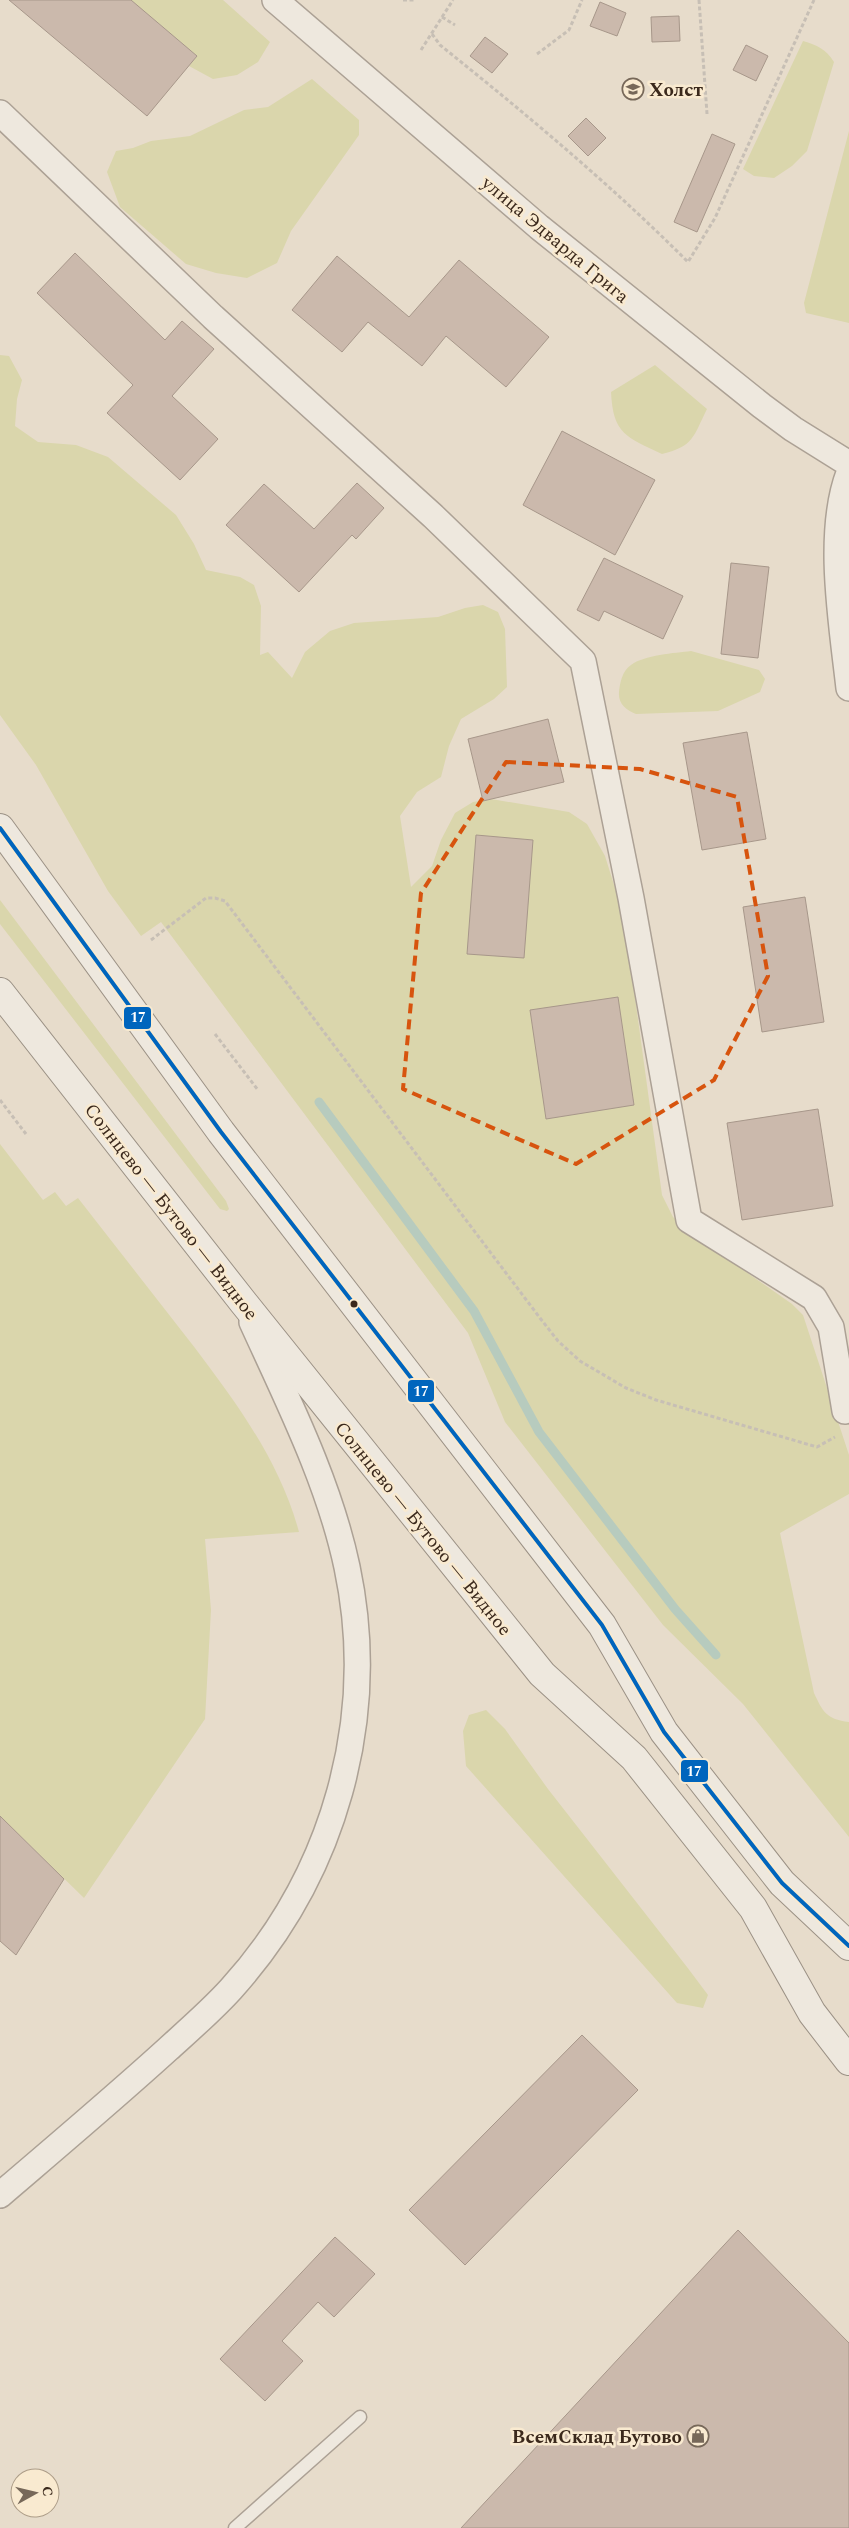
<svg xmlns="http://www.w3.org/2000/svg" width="849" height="2528" font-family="Spectral,serif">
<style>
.green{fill:#dad6ac}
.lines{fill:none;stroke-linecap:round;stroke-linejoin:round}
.stream{stroke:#b7cbbe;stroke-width:9}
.building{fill:#cbb9ac;stroke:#a7978a}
.lane-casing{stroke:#aca195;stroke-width:15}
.street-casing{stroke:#aca195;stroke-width:28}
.secondary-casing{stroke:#9b9185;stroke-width:30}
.path{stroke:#c7bfb5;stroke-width:3;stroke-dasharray:4 2.5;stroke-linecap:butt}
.lane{stroke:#eee8de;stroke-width:12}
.street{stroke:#eee8de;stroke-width:25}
.secondary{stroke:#eee8de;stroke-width:28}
.bus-1-casing{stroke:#f9ead0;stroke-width:8}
.bus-1{stroke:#0065bd;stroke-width:4}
.marked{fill:none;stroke:#d7540e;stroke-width:4;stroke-dasharray:10 6;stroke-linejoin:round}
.bus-dot{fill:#3b291c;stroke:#f9ead0;stroke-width:2}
.labels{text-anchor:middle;stroke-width:5;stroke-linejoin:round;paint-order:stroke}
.poi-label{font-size:19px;font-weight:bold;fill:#3b291c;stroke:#f9ead0;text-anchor:start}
.street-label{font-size:19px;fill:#3b291c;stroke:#f9ead0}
.line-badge{stroke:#f9ead0;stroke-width:2}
.badge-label{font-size:14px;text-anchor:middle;font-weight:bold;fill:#fff}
</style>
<rect width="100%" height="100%" fill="#e7dccb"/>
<path class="green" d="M131 0H223L270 42 258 62 237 75 213 79 189 66 197 56Z
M803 41C817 45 826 49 834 62L807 151 792 166 774 178 754 176 743 169Z
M312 79 359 120V135L291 231 277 263 247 278 216 273 186 264 120 207 107 172 116 151 133 148 151 141 190 136 244 110 268 107Z
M849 131V323L806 313 804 303Z
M0 355 9 356 22 380 17 399 15 426 38 442 76 445 108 457 176 515 194 544 206 570 240 577 254 585 261 606 260 655 268 652 292 678 305 652 330 631 354 623 438 617 465 608 483 605 498 612 505 629 507 687 494 699 461 719 449 746 441 777 417 792 400 816 411 887 432 866 441 840 455 813 473 802 491 799 569 812 587 824 605 856 624 917 662 1195 673 1217 689 1232 792 1304 803 1315 849 1455V1494L780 1533 814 1693C823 1712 826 1719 849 1722V1837L743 1704 663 1625 505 1422 468 1333 161 922 141 936 108 891 36 765 0 715Z
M655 365 707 409C693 437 694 446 662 454 627 437 613 435 611 392Z
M691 651 759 670 765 679 760 692 718 711 636 714C626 710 618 704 619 692 620 683 622 671 631 665 644 655 675 653 691 651Z
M0 900 226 1201 229 1209 227 1211 220 1209 0 924Z
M0 1144 43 1200 55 1192 66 1206 78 1198C117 1248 156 1298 195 1348 238 1405 280 1462 299 1532L205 1539 211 1610 205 1719 84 1898 0 1816Z
M486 1710 505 1729 548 1789 687 1967 708 1995 703 2008 677 2003 466 1766 463 1731 469 1715Z"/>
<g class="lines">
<path class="stream" d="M319 1102 474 1311 539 1432 675 1609 716 1655"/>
</g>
<path class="building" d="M9 0H131L197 56 147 116Z
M600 2 626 13 617 36 590 26Z
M679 16 680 41 652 42 651 17Z
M485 37 508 54 492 73 470 56Z
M746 45 768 56 756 81 733 70Z
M586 118 606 138 588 156 568 136Z
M712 134 735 144 697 232 674 222Z
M75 253 165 340 182 321 214 349 172 396 218 439 180 480 107 413 133 385 37 293Z
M337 256 409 317 459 260 549 337 506 387 446 336 422 366 368 322 342 352 292 310Z
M562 431 655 480 615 555 523 505Z
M357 483 384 508 356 539 352 535 299 592 226 525 264 484 314 529Z
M604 558 683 596 663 639 604 611 599 621 577 610Z
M731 563 769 567 758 658 721 654Z
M548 719 564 782 483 801 468 739Z
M747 732 766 839 702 850 683 743Z
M476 835 533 840 524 958 467 954Z
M805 897 824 1022 762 1032 743 907Z
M618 997 634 1105 546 1119 530 1010Z
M818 1109 833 1206 742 1220 727 1123Z
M0 1816 64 1879 16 1955 0 1941Z
M582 2035 638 2090 465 2265 409 2210Z
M738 2230 849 2343V2528H461Z
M335 2237 375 2274 334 2317 318 2302 282 2341 303 2361 265 2401 220 2359Z"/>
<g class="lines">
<g class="lane-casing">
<path id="lane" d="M235 2528 360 2417"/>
</g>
<g class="street-casing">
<path id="street" d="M275 0 539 227 762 406 793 429 849 464
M0 113 213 317 433 516 583 661 631 898 689 1220 814 1298 831 1327 845 1411 849 1409
M849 473C826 533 842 625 849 688
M0 2195C56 2147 113 2099 168 2049 189 2030 212 2010 231 1989 334 1875 379 1719 347 1567 329 1482 288 1401 252 1322"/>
</g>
<g class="secondary-casing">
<path id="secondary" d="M0 828 221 1132 602 1625 664 1732 782 1883 849 1946
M0 992 243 1302 542 1674 634 1758 753 1908 812 2013 849 2061"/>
</g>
<path class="path" d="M403 0H416
M699 0 707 114
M442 17 455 25
M432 34 440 45C526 114 610 184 688 262L715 218 814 0
M421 50 453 0
M537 54 569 30 582 0
M151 940 206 898H215L225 901 540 1318 558 1341 580 1361 626 1388 656 1400 817 1447 835 1437
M215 1034 258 1090
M0 1100 26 1134"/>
<use href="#lane" class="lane"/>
<use href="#street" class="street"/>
<use href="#secondary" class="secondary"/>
<g class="bus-1-casing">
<path id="bus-1" d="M0 828 221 1132 602 1625 664 1732 782 1883 849 1946"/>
</g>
<use href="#bus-1" class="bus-1"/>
</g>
<path class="marked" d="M506 762 640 769 737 797 768 976 714 1080 576 1164 403 1089 421 893Z"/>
<defs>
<g id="school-ring" transform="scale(1.125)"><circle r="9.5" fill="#f9ead0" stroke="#776859" stroke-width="1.5"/><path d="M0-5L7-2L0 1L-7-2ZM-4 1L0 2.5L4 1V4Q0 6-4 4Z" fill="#776859"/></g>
<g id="shop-ring" transform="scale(1.125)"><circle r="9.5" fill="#f9ead0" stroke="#776859" stroke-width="1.5"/><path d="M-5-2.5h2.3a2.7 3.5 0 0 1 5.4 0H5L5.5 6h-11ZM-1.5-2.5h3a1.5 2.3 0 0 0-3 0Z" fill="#776859"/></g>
</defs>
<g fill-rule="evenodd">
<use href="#school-ring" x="633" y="89"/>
<use href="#shop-ring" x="698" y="2436"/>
</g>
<circle class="bus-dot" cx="354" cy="1304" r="4.5"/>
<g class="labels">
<g class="poi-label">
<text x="649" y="96">Холст</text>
<text x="682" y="2443" text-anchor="end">ВсемСклад Бутово</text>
</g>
<g class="street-label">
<text transform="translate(556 239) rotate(40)" y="7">улица Эдварда Грига</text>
<text transform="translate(172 1211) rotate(52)" y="7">Солнцево — Бутово — Видное</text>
<text transform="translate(424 1528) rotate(51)" y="7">Солнцево — Бутово — Видное</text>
</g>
</g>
<g class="line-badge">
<rect x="123" y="1006" width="29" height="24" rx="5" fill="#0065bd"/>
<rect x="407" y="1379" width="28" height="24" rx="5" fill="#0065bd"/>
<rect x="680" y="1759" width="29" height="24" rx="5" fill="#0065bd"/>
</g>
<g class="badge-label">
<text x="138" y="1022">17</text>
<text x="421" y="1396">17</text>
<text x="694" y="1776">17</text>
</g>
<g transform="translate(35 2493) rotate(82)"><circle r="24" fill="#f9ead0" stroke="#ad9d88"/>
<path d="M0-4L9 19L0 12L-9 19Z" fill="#776859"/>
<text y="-8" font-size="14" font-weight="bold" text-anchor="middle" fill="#3b291c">С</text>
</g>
</svg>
